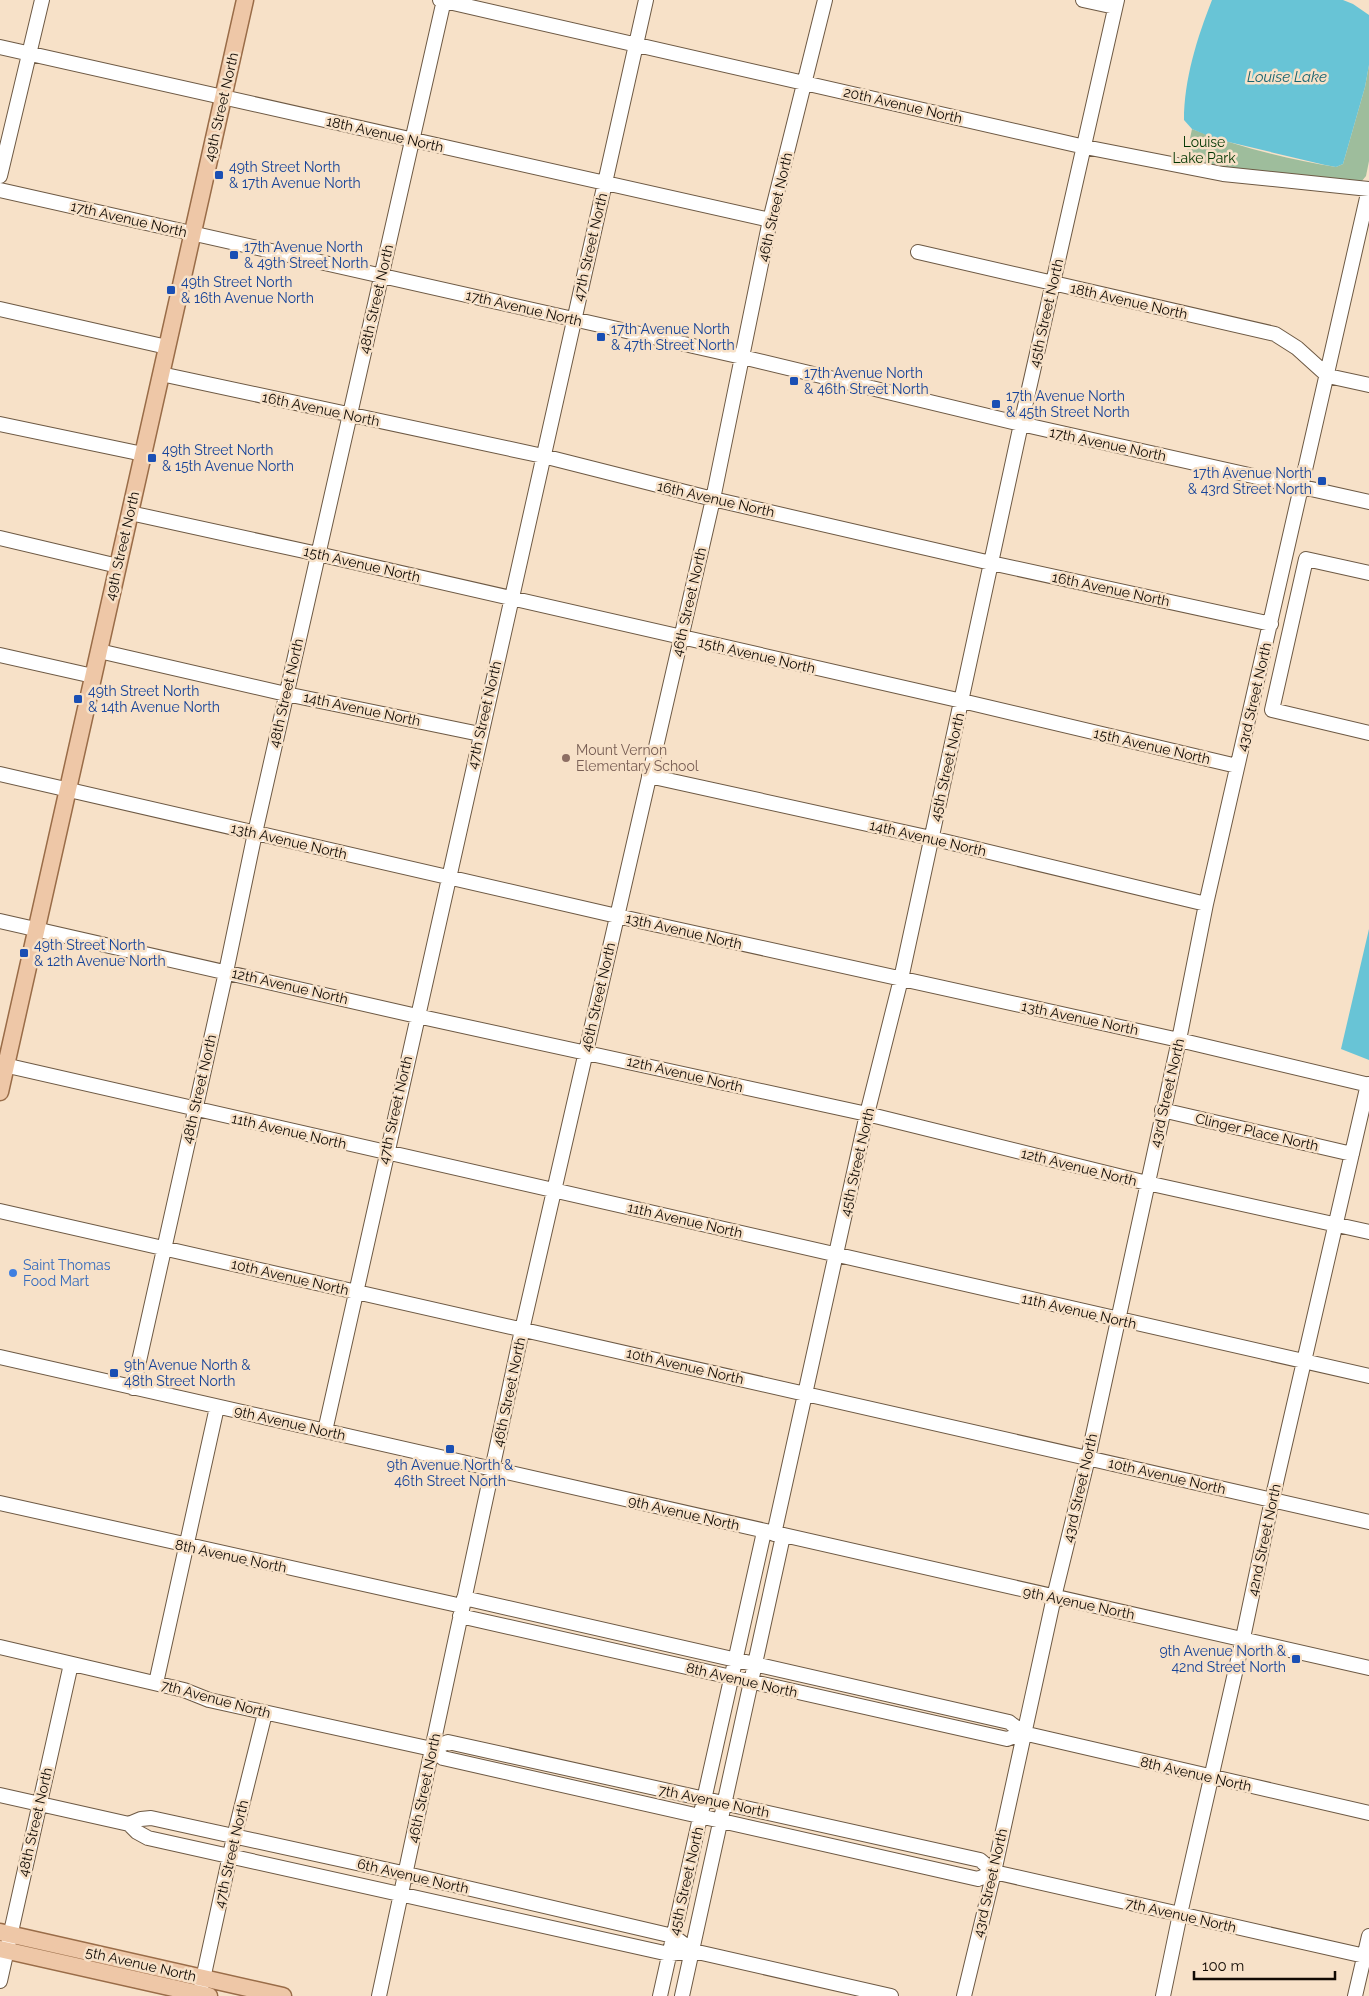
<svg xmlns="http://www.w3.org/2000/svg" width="1369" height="1996" font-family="Raleway,sans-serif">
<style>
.green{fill:#9ebd9c}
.water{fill:#68c4d6}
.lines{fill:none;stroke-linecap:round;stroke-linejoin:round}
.minor-casing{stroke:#6d5944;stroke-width:16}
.major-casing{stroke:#996c48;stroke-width:19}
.minor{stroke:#fff;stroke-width:14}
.major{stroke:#eec7a7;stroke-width:16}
.transit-dot{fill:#1a4fb4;stroke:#f7e1c8;stroke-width:2}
.education-dot{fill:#8d6e63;stroke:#f7e1c8;stroke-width:2}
.shop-dot{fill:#3f7fe0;stroke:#f7e1c8;stroke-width:2}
.labels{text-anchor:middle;stroke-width:5;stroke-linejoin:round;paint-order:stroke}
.street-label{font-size:14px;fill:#110a03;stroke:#f7e1c8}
.park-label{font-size:14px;fill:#003501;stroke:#f7e1c8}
.transit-label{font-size:14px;fill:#164399;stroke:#f7e1c8;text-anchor:start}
.education-label{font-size:14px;fill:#785e54;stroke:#f7e1c8;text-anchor:start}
.shop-label{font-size:14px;fill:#366cbe;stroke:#f7e1c8;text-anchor:start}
.water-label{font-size:15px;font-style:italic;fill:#15626f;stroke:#f7e1c8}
</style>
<rect width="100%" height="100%" fill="#f7e1c8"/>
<path class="green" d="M1369 65V161L1366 176 1361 182 1233 169 1185 162 1192 129C1238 147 1288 159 1336 167L1343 164 1365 87Z"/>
<path class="water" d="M1212 0H1343L1353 4 1369 15V65L1365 87 1343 164 1336 167 1325 165 1216 139 1192 129 1184 120C1184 80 1197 38 1212 0Z
M1369 929V1060L1341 1049Z"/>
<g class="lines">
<g class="minor-casing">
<path id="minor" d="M440 0 1085 147 1223 174 1369 189 1206 904 1179 1040 1088 1458 1054 1597 994 1872 964 1996
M1083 0 1115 7
M0 47 770 220
M0 176 42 0
M0 190 742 357 1021 424 1369 502
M918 252 1275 334 1297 348 1328 376 1369 385
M0 309 167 347
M161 374 543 456 713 499 991 563 1271 624
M0 424 143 454
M130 513 318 554 962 701 1237 766
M0 538 118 566
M1369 573 1306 559 1272 710 1369 733
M99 651 286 694 480 734
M0 655 93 676
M0 774 617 916 1179 1040 1369 1085
M649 776 931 838 1206 904
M0 921 417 1016 867 1114 1147 1183 1369 1232
M0 1064 1369 1376
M1162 1110 1352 1154
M0 1211 1369 1522
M0 1357 1369 1668
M133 1388 226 972 255 833 444 0
M325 1431 646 0
M0 1503 462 1606
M774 1534 867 1114 901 979 1021 424 1117 0
M464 1598 1009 1722 1023 1733 1369 1813
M460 1616 1007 1739 1023 1733
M0 1647 184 1690 209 1700 432 1749 443 1758 978 1879 994 1872
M156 1683 217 1407
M432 1749 448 1742 980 1860 994 1872 1369 1957
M0 1795 129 1824 137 1832 148 1838 669 1954 693 1951 891 1996
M129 1824 141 1819 151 1818 407 1874 673 1936 693 1951
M0 1981 71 1664
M201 1988 234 1837 265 1713
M379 1996 522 1330 713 499 770 220 825 0
M660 1996 764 1532
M682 1996 783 1536
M1163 1996 1180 1914 1243 1638 1272 1500 1368 1084
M1355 1996 1369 1936"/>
</g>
<g class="major-casing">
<path id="major" d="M0 1092 245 0
M0 1932 283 1996
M0 1949 209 1996"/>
</g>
<use href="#minor" class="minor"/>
<use href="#major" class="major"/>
</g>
<g class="transit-dot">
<rect x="214" y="170" width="10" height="10" rx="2.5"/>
<rect x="229" y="250" width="10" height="10" rx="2.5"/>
<rect x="166" y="285" width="10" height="10" rx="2.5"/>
<rect x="596" y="332" width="10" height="10" rx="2.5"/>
<rect x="789" y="376" width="10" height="10" rx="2.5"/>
<rect x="991" y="399" width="10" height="10" rx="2.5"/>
<rect x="147" y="453" width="10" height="10" rx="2.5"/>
<rect x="1317" y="476" width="10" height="10" rx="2.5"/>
<rect x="73" y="694" width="10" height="10" rx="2.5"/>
<rect x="19" y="948" width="10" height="10" rx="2.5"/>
<rect x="109" y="1368" width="10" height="10" rx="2.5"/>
<rect x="445" y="1444" width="10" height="10" rx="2.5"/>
<rect x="1291" y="1654" width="10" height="10" rx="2.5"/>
</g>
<circle class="education-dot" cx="566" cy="758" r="5"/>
<circle class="shop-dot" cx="13" cy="1273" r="5"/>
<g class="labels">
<g class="street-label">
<text transform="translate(903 105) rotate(13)" y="5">20th Avenue North</text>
<text transform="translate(221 107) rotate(-77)" y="5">49th Street North</text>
<text transform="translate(385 134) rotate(13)" y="5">18th Avenue North</text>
<text transform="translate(775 207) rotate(-77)" y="5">46th Street North</text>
<text transform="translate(129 219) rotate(13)" y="5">17th Avenue North</text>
<text transform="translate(590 247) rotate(-77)" y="5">47th Street North</text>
<text transform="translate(376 299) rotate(-77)" y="5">48th Street North</text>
<text transform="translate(1129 301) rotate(13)" y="5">18th Avenue North</text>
<text transform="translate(524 308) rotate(13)" y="5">17th Avenue North</text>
<text transform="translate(1046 313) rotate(-77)" y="5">45th Street North</text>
<text transform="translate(321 409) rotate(12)" y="5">16th Avenue North</text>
<text transform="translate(1108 444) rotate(12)" y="5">17th Avenue North</text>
<text transform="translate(716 499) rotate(13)" y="5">16th Avenue North</text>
<text transform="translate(122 546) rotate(-77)" y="5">49th Street North</text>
<text transform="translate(362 564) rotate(13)" y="5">15th Avenue North</text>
<text transform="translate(1111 589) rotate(12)" y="5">16th Avenue North</text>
<text transform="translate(689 602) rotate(-77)" y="5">46th Street North</text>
<text transform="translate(757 655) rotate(13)" y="5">15th Avenue North</text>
<text transform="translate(286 693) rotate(-77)" y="5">48th Street North</text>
<text transform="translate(1254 697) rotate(-77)" y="5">43rd Street North</text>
<text transform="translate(362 709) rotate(12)" y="5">14th Avenue North</text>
<text transform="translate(484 715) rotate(-77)" y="5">47th Street North</text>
<text transform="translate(1152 746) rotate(13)" y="5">15th Avenue North</text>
<text transform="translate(947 767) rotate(-77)" y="5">45th Street North</text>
<text transform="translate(928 838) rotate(13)" y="5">14th Avenue North</text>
<text transform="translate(289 841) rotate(13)" y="5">13th Avenue North</text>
<text transform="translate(684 931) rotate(13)" y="5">13th Avenue North</text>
<text transform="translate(290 986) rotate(13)" y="5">12th Avenue North</text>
<text transform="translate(598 997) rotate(-77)" y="5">46th Street North</text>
<text transform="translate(1080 1018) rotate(12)" y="5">13th Avenue North</text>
<text transform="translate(685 1074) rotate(13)" y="5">12th Avenue North</text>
<text transform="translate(199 1089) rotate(-77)" y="5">48th Street North</text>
<text transform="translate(1167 1093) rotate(-77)" y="5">43rd Street North</text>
<text transform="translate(395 1110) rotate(-77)" y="5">47th Street North</text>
<text transform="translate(289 1131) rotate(13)" y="5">11th Avenue North</text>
<text transform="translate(1257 1132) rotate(13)" y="5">Clinger Place North</text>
<text transform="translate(857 1162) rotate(-77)" y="5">45th Street North</text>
<text transform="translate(1079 1167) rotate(14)" y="5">12th Avenue North</text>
<text transform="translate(685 1220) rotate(13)" y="5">11th Avenue North</text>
<text transform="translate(290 1277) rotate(13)" y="5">10th Avenue North</text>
<text transform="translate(1079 1311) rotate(13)" y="5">11th Avenue North</text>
<text transform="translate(685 1366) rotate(13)" y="5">10th Avenue North</text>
<text transform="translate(509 1392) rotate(-78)" y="5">46th Street North</text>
<text transform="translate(290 1423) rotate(13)" y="5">9th Avenue North</text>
<text transform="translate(1167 1476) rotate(13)" y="5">10th Avenue North</text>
<text transform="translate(1080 1488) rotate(-77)" y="5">43rd Street North</text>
<text transform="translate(684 1513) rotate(13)" y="5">9th Avenue North</text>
<text transform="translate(1264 1540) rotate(-78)" y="5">42nd Street North</text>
<text transform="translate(231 1556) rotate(12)" y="5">8th Avenue North</text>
<text transform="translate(1079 1603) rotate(12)" y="5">9th Avenue North</text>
<text transform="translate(742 1680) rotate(13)" y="5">8th Avenue North</text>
<text transform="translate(216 1699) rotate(15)" y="5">7th Avenue North</text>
<text transform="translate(1196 1774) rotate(13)" y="5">8th Avenue North</text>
<text transform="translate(424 1788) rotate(-78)" y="5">46th Street North</text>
<text transform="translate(714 1801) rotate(12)" y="5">7th Avenue North</text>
<text transform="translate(35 1822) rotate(-77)" y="5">48th Street North</text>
<text transform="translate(231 1854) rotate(-77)" y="5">47th Street North</text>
<text transform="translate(413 1876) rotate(13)" y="5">6th Avenue North</text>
<text transform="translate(686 1881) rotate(-77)" y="5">45th Street North</text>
<text transform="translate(990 1883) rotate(-77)" y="5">43rd Street North</text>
<text transform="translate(1181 1915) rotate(13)" y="5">7th Avenue North</text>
<text transform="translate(141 1964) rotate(13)" y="5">5th Avenue North</text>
</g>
<g class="park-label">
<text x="1204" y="147">Louise<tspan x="1204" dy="16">Lake Park</tspan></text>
</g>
<g class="transit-label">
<text x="229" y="172">49th Street North<tspan x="229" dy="16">&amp; 17th Avenue North</tspan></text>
<text x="244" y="252">17th Avenue North<tspan x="244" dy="16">&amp; 49th Street North</tspan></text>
<text x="181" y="287">49th Street North<tspan x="181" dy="16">&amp; 16th Avenue North</tspan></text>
<text x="611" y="334">17th Avenue North<tspan x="611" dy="16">&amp; 47th Street North</tspan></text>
<text x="804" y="378">17th Avenue North<tspan x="804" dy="16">&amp; 46th Street North</tspan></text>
<text x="1006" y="401">17th Avenue North<tspan x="1006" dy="16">&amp; 45th Street North</tspan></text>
<text x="162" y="455">49th Street North<tspan x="162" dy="16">&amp; 15th Avenue North</tspan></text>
<text x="1312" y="478" text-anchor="end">17th Avenue North<tspan x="1312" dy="16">&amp; 43rd Street North</tspan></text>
<text x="88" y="696">49th Street North<tspan x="88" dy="16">&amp; 14th Avenue North</tspan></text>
<text x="34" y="950">49th Street North<tspan x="34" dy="16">&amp; 12th Avenue North</tspan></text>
<text x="124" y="1370">9th Avenue North &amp;<tspan x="124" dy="16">48th Street North</tspan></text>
<text x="450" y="1470" text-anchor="middle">9th Avenue North &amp;<tspan x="450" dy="16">46th Street North</tspan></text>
<text x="1286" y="1656" text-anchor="end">9th Avenue North &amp;<tspan x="1286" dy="16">42nd Street North</tspan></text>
</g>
<g class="education-label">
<text x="576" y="755">Mount Vernon<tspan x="576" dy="16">Elementary School</tspan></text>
</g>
<g class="shop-label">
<text x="23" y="1270">Saint Thomas<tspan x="23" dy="16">Food Mart</tspan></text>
</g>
<g class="water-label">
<text x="1287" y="82">Louise Lake</text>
</g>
</g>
<path d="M1194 1971v8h141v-8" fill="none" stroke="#110a03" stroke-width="2.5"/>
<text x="1202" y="1971" font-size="15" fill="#110a03" stroke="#f7e1c8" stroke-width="4" paint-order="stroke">100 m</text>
</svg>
